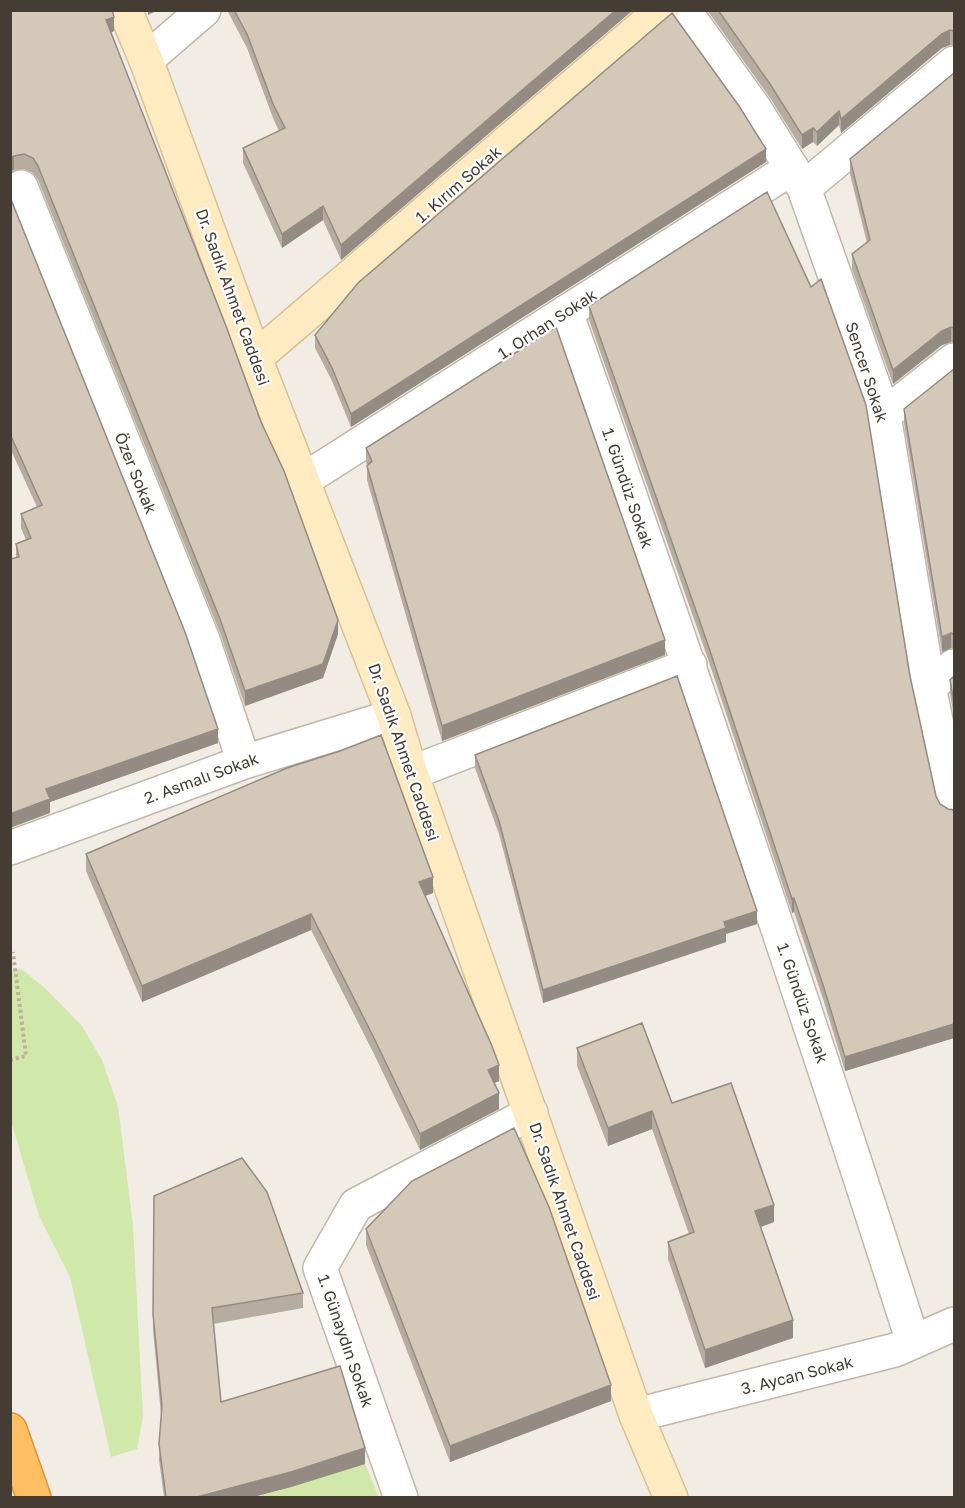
<svg xmlns="http://www.w3.org/2000/svg" width="965" height="1508" font-family="'Golos Text',sans-serif">
<style>
.green{fill:#d1e8ab}
.lines{fill:none;stroke-linecap:round;stroke-linejoin:round}
.street-casing{stroke:#c1b7aa;stroke-width:36}
.secondary-casing{stroke:#d7c095;stroke-width:36}
.highway-casing{stroke:#e09230;stroke-width:36}
.path{stroke:#c0af97;stroke-width:4;stroke-dasharray:3 3;stroke-linecap:butt}
.street{stroke:#fff;stroke-width:33}
.secondary{stroke:#ffebc1;stroke-width:33}
.highway{stroke:#ffbf62;stroke-width:33}
.wall{fill:#b6ac9f}
.shaded-wall{fill:#948c82}
.building{fill:#d4c8b9;stroke:#948c82;stroke-width:1.5}
.labels{text-anchor:middle;stroke-width:4.5;stroke-linejoin:round;paint-order:stroke}
.street-label{font-size:16px;fill:#453d34;stroke:#fff}
</style>
<rect width="100%" height="100%" fill="#f2ede4"/>
<path class="green" d="M22 969 47 990 82 1026 102 1060 118 1106 133 1225 143 1417 137 1449 111 1457 70 1277 39 1216 11 1121V970Z
M365 1464 379 1497 253 1498Z"/>
<g class="lines">
<g class="street-casing">
<path id="street" d="M684 10 755 109 804 188 884 415 929 687 954 806
M146 60 204 10
M21 187 203 640 244 762
M804 188 954 63
M566 312C686 654 803 997 913 1342
M884 415 954 360
M302 481 792 168
M929 687 954 666
M411 773 690 665
M10 848 244 762 394 716
M636 1415 895 1350 954 1324
M401 1498 320 1268 356 1205 531 1113"/>
</g>
<g class="secondary-casing">
<path id="secondary" d="M125 10 146 60 255 358 394 716 411 773 636 1415 671 1498
M255 358 662 10"/>
</g>
<g class="highway-casing">
<path id="highway" d="M10 1430 34 1498"/>
</g>
<path class="path" d="M10 1060 26 1056 13 952"/>
<use href="#street" class="street"/>
<use href="#secondary" class="secondary"/>
<use href="#highway" class="highway"/>
</g>
<path class="wall" d="M10 10 114 31 111 33 338 634 323 678 245 706 220 633 38 180 33 173 24 169 14 170Z
M227 10H633L341 260 323 220 282 248 243 163V148L279 131 273 118 247 48Z
M707 10H954V45H950L942 48 841 133 839 125 817 146 813 142 802 149 770 98Z
M954 73V342H951L942 345 893 384 852 269V254L867 243 850 174V159Z
M766 162 351 427 332 381 315 348V335Z
M10 197 218 743 50 802V813L16 558V544L26 540 21 528V514L37 507 10 448Z
M589 306 910 676 936 796 940 804 948 809 954 810V1038L845 1071 824 1002 794 912 792 913 708 659 589 320Z
M954 369V648H951L942 652 904 423V409Z
M366 448 665 655 442 741 367 480V465L366 462Z
M954 676V717L950 694V680Z
M475 755 757 924 726 934V942L543 1003 499 834 475 768Z
M86 854 433 893 425 896 499 1081 494 1083 499 1109 420 1150 373 1052 311 930 142 1002 86 871Z
M577 1048 672 1103 774 1222 761 1227 793 1338 705 1368 668 1259V1242L689 1234 652 1129 608 1146 577 1066Z
M154 1196 303 1293V1308L213 1324 221 1402 365 1464 291 1487 253 1497H164L159 1460 161 1415 153 1330Z
M366 1229 611 1401 450 1462 366 1245Z"/>
<path class="shaded-wall" d="M148 10H158L148 15Z
M616 10H633L341 260V245Z
M114 17V31L106 35V20Z
M950 30V45L942 48 841 133V119L942 34Z
M839 111V125L817 146V132Z
M813 128V142L802 149V135Z
M766 149V162L351 427V414Z
M14 156V170L10 172V158Z
M323 206V220L282 248V234Z
M951 327V342L942 345 893 384V370L942 331Z
M338 620V634L323 678 245 706V691Z
M951 633V648L942 652V637Z
M665 640V655L442 741V726Z
M218 729V743L50 802V813L10 828V814L46 789Z
M433 877V893L419 898V882Z
M794 898V912L792 913V899Z
M757 911V924L726 934V942L543 1003V990L724 922Z
M311 914V930L142 1002V986Z
M954 1024V1038L845 1071V1057Z
M499 1065V1081L488 1086V1070Z
M499 1093V1109L420 1150V1134Z
M652 1111V1129L608 1146V1128Z
M774 1205V1222L755 1229V1211Z
M793 1320V1338L705 1368V1350Z
M611 1385V1401L450 1462V1446Z
M365 1448V1464L291 1487 253 1497H197Z"/>
<path class="building" d="M10 10H112L114 17 106 20 226 326 261 422 284 471 338 620 323 664 245 691 220 619 38 166 33 158 24 154 14 156 10 158Z
M234 10H616L341 245 323 206 282 234 243 148 285 128 273 104 247 34Z
M718 10H954V31L950 30 942 34 841 119 839 111 817 132 813 128 802 135 770 84Z
M672 13 739 106 766 149 351 414 332 368 315 335 358 283Z
M954 73V328L951 327 942 331 893 370 852 254 870 240 850 159Z
M767 192 811 287 821 279 866 405 910 676 936 796 940 804 948 809 954 810V1024L845 1057 824 988 794 898 792 899 708 645 589 306Z
M10 197 185 632 218 729 46 789 50 799 10 814V559L19 557 16 544 31 538 21 514 42 505 10 434Z
M556 327 665 640 442 726 367 466 372 461 366 448Z
M954 369V634L951 633 942 637 904 409Z
M677 676 757 911 724 922 726 928 543 990 499 821 475 755Z
M954 676V703L950 680Z
M381 735 433 877 419 882 492 1046 499 1065 488 1070 499 1093 420 1134 373 1036 311 914 142 986 86 854 287 768 340 751Z
M642 1023 672 1103 731 1083 774 1205 755 1211 793 1320 705 1350 668 1242 694 1232 652 1111 608 1128 577 1048Z
M514 1128 549 1207 611 1385 450 1446 366 1229 412 1181Z
M242 1158 267 1192 303 1293 212 1308 221 1402 340 1366 365 1448 291 1472 197 1497H166L159 1444 162 1406 153 1314 154 1196Z"/>
<g class="labels">
<g class="street-label">
<text transform="translate(458 184) rotate(-41)" y="6">1. Kırım Sokak</text>
<text transform="translate(233 297) rotate(70)" y="6">Dr. Sadık Ahmet Caddesi</text>
<text transform="translate(547 324) rotate(-33)" y="6">1. Orhan Sokak</text>
<text transform="translate(867 372) rotate(72)" y="6">Sencer Sokak</text>
<text transform="translate(136 473) rotate(68)" y="6">Özer Sokak</text>
<text transform="translate(628 488) rotate(71)" y="6">1. Gündüz Sokak</text>
<text transform="translate(404 752) rotate(71)" y="6">Dr. Sadık Ahmet Caddesi</text>
<text transform="translate(201 778) rotate(-20)" y="6">2. Asmalı Sokak</text>
<text transform="translate(803 1003) rotate(71)" y="6">1. Gündüz Sokak</text>
<text transform="translate(565 1211) rotate(71)" y="6">Dr. Sadık Ahmet Caddesi</text>
<text transform="translate(346 1341) rotate(71)" y="6">1. Günaydın Sokak</text>
<text transform="translate(797 1375) rotate(-14)" y="6">3. Aycan Sokak</text>
</g>
</g>
<rect width="965" height="1508" fill="none" stroke="#453d34" stroke-width="24"/>
</svg>
